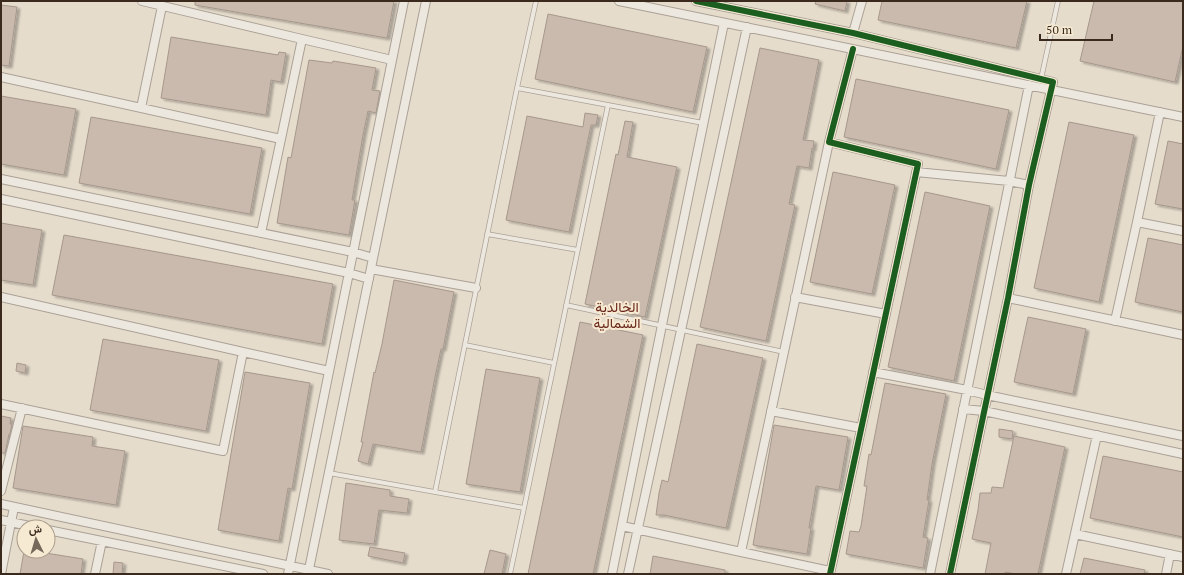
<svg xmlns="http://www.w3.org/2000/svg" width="1184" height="575" font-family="'PT Serif',Vazirmatn,serif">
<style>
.building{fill:#cabaad;stroke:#a6988c;filter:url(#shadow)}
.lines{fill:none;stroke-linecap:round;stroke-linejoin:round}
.service-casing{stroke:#aba196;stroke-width:5.5}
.minor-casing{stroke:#aba196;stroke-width:10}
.service{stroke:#ede8df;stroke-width:4}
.minor{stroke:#ede8df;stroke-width:8}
.cycleway-casing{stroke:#f7ead2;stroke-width:8}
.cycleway{stroke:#1b5e20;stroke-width:6}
.labels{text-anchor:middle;stroke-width:4;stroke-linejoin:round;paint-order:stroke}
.neighbourhood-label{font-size:14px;fill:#69261a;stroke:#f7ead2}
</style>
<defs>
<filter id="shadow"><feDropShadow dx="3" dy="2" stdDeviation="1" flood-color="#0004"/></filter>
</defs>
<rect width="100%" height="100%" fill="#e6dccc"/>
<path class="building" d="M195 1H394L387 38 195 5Z
M816 1H847L845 11 815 4Z
M882 1H1027L1016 48 878 20Z
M1094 1H1183V46L1175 82 1080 61Z
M1 5 17 7 9 66 1 65Z
M548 14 707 47 693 112 535 79Z
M171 37 278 55 279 52 286 53 281 82 271 80 266 115 161 98Z
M760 48 819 60 803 140 814 141 813 149 812 148 809 168 797 166 789 204 795 205 766 341 700 327Z
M309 60 332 63 333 61 376 68 372 90 380 91 376 113 368 111 363 135 352 200H355L349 235 277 223 288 157 291 158Z
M856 79 1009 110 996 169 844 137Z
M1 96 76 109 64 175 1 164Z
M585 113 598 115 596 125H591L569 232 506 220 527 116 583 127Z
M91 117 262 148 250 214 79 183Z
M625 121 633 122 627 157 677 167 645 317 585 304 616 154 618 155Z
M1069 122 1134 135 1099 302 1034 288Z
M1168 141 1183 144V209L1155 204Z
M833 172 895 185 872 294 810 282Z
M925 192 990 206 954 381 888 367Z
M1 223 42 230 33 285 1 280Z
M64 235 333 284 322 344 52 295Z
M1148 238 1183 245V312L1135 302Z
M394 280 454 292 443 349H441L435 377 421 452 373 444 368 464 358 461 363 442H361L374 372 375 373 382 344Z
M1028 317 1086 329 1073 394 1014 382Z
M580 322 643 335 593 574H528Z
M103 339 219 360 206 431 90 410Z
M697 344 763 358 726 528 664 515H656L659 493 662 480 668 482Z
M17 363 26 365 25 373 16 371Z
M486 369 540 378 520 492 466 484Z
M245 372 310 383 292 489 288 488 279 541 218 530Z
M885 383 946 394 932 464 927 500H929L923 537 928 538 923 568 846 554 850 531 859 532 861 526 867 486H864L869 454 871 455Z
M1 416 11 418 10 424H12L10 434H9L5 453H1Z
M774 425 848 437 839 490 816 486 809 528H811L807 554 753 545Z
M23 426 93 437 92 446 125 451 116 505 13 488Z
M999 429 1013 431 1012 439 999 437Z
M1014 436 1065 447 1038 574H1016L1005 572V574H985L991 543 972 539 978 510 980 493H991L992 487 1003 488Z
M1103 456 1183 472V537L1090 518Z
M346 483 390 490V496L409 499 407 513 379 510 374 544 339 540Z
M370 547 405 553 403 563 368 556Z
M490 550 506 554 502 574H484Z
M24 551H33L83 559 81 574H20Z
M653 556 725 570V574H650Z
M1084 558 1145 570 1144 574H1080Z
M114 562 123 563 122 574H113Z"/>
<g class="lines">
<g class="service-casing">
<path id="service" d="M536 1 517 88 608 105
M1041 79 1058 1
M487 234 578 250
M566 305 784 352
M465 345 554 363
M329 473 524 508 608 105 703 123
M435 492 517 88
M510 574 524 508"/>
</g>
<g class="minor-casing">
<path id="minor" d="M142 1 302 39
M619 1 1183 117
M696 1 853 33 1053 82 1029 185 1008 298 950 574
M853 33 862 1
M1 77 281 139 261 233
M141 108 162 6
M1160 112 1137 222 1183 231
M281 139 302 39 392 60
M916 172 1009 181 1029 185
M1 179 353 252 373 258
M1 199 349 273 369 279
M371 269 476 288
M1 297 243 352 223 451 1 404
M795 297 886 314
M1008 298 1183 335
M1115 321 1137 222
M243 352 329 371
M873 372 967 390 987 395 1183 436
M963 409 984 411 1183 454
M771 411 861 428
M1 491 22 408
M1 504 328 574
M1 520 34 527
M622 526 741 552 829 142
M48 530 263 574
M1075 534 1183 557
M741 552 830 571
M1 574 14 507
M95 574 102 541
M288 574 404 1
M308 574 426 1
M612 574 662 325 724 23
M628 574 747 27
M830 574 918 164 829 142 853 49
M930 574 1029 85
M1066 574 1097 435
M1166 574 1170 554"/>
</g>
<use href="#service" class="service"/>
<use href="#minor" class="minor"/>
<g class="cycleway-casing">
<path id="cycleway" d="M696 1 853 33 1053 82 1029 185 1008 298 950 574
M830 574 918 164 829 142 853 49"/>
</g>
<use href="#cycleway" class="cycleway"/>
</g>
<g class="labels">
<g class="neighbourhood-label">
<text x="617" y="312">الخالدية<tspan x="617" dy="16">الشمالية</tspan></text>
</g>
</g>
<rect width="1184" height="575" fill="none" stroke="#3a2a1d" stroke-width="4"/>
<g transform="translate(36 539) rotate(355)"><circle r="19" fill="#f7ead2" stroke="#ab9d8a"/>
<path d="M0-3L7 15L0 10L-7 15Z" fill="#76685a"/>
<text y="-6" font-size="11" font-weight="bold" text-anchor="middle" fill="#3a2a1d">ش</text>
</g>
<path d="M1040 34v6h72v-6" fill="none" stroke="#3a2a1d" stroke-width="2"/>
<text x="1046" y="34" font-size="12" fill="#3a2a1d" stroke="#f7ead2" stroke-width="3" paint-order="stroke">50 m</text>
</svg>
